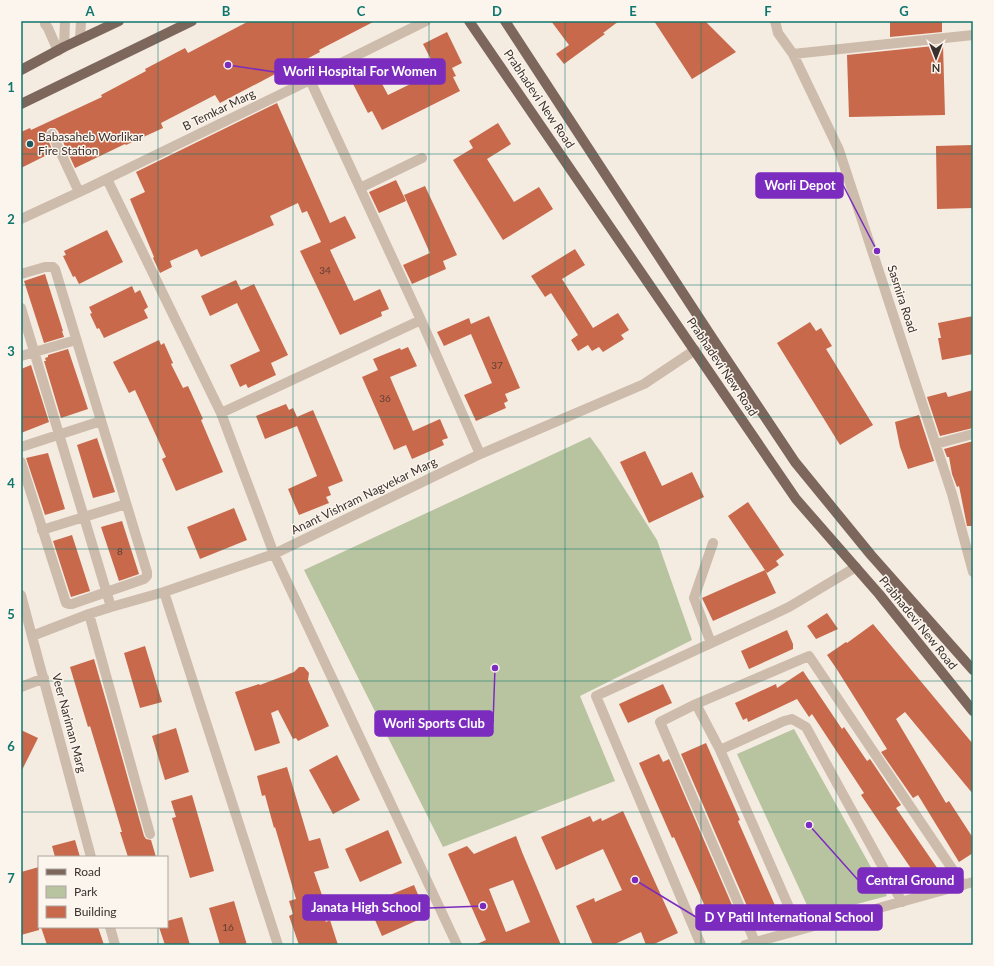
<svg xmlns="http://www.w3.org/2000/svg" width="994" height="966" font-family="Lato,sans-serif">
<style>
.green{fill:#b8c4a0}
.building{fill:#c8694b;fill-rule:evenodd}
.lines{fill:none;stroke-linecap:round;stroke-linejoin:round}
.minor{stroke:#cdbbac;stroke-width:10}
.major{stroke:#7d675c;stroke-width:10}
.grid{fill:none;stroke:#0f766e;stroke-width:1;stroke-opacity:0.55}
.poi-dot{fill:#1f5a5e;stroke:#fbf5ee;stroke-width:1.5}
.labels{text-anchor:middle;stroke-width:3;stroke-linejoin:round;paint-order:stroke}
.number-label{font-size:10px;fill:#5e3e33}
.street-label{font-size:12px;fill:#3b302b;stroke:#fbf5ee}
.poi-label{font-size:12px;fill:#3b302b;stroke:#fbf5ee;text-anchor:start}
.leader{fill:none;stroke:#7b2cbf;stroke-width:1.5}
.callout-dot{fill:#7b2cbf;stroke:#fbf5ee;stroke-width:1.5}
.callout{fill:#7b2cbf;stroke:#7b2cbf;stroke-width:1.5}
.callout-label{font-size:13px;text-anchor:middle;font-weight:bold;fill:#fff}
.neatline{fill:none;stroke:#0f766e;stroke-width:1.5}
.grid-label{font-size:13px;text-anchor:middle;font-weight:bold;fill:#0f766e}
</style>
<rect width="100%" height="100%" fill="#f4ebe1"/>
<path class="green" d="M590 437 601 452 657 540 692 640 580 696 615 781 443 847 304 570Z
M794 729 887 896 812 916 737 754Z"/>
<path class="building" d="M249 21H375L319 50 320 52 280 73 279 72 220 103 215 95 161 123 163 128 126 145 125 144 75 168 58 131 55 128H50L47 130 46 134 53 152 21 168V132L30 128 31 130 102 97 101 95 146 71 145 69 185 48 188 53Z
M551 21H619L603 33 605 34 564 64 556 54 569 45Z
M654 21H705L736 52 692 79Z
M890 21H942V32L890 37Z
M447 32 462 63 452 68 456 76 453 77 460 91 382 130 372 111 368 113 351 80 374 69 388 95 437 71 423 44Z
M943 45 945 115 849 117 847 55Z
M277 103 330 223 345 216 356 238 330 250 354 301 380 289 389 309 381 312 382 316 340 335 300 251 321 242 307 211 302 213 298 203 270 216 274 225 201 257 197 249 170 261 172 267 160 273 153 258 154 257 130 199 145 192 136 172Z
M498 123 511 144 487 159 514 202 539 187 553 209 503 240 453 160 473 148 469 141Z
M973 145V208L937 209 936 146Z
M396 180 406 201 379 213 369 192Z
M425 186 457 255 443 261 446 269 412 284 403 265 430 253 404 195Z
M107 230 123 262 79 284 75 276 73 277 63 256 66 255 64 251Z
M575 249 585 265 562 279 593 328 618 313 629 330 621 335 624 339 603 352 599 347 592 351 588 345 578 351 571 340 578 335 551 293 545 297 531 276Z
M45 274 63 331H62L64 337 44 343 24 281Z
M236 280 241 290 254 284 288 355 271 363 276 375 248 388 246 384 240 387 230 365 260 351 237 303 210 316 201 296Z
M132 286 135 293 140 290 148 307 144 310 148 318 104 338 99 328 97 329 90 314 92 313 89 307Z
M489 316 520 388 505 394 508 401 504 403 506 408 476 421 464 395 492 383 471 334 444 346 437 332 469 318 471 324Z
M973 316V354L942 360 938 338H941L938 323Z
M810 322 816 331 821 328 832 346 826 349 873 425 840 445 777 343Z
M159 340 161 345 164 343 173 363 171 364 183 388 188 386 203 419 201 420 223 472 176 491 162 459 166 457 135 390 129 393 113 362Z
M408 347 417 366 390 377 413 431 440 419 448 438 442 440 444 445 412 459 406 445 394 450 362 377 378 370 373 359 400 348 401 350Z
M68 349 88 409 61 418 44 361H46L45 358 48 357V355Z
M31 365 49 422 21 433V369Z
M973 390V428L940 436 927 397 946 392 948 397Z
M286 404 289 410 293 408 297 417 313 410 343 481 328 487 331 495 326 497 329 503 299 515 288 489 317 476 297 426 265 439 256 416Z
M919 415 934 461 908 469 900 447 895 422Z
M97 438 115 492 93 498 77 445Z
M973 441V526H967L959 486 957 487 952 474 949 457H947L944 449Z
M645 451 662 486 692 472 704 497 649 523 620 462Z
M48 453 65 509 45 515 26 458Z
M748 502 784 555 776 561 779 565 767 573 728 516Z
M234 508 247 540 200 559 187 527Z
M122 521 139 574 119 581 101 527Z
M72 535 90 591 71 597 53 541Z
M765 570 776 593 713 621 702 598Z
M827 613 838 629 816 639 807 626Z
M873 624 973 744V794L905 712 896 719 946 803 949 801 973 838V853L959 862 918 795 913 798 881 752 887 749 836 668 827 655 846 642 847 643Z
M787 630 793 644V649L749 669 741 651Z
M145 646 162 702 140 708 124 653Z
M94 659 109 711 144 836 146 839 151 840 156 857H128L120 832H122L90 726 88 727 70 667Z
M299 667H304L309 673 308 680 329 726 298 741 296 738 293 739 278 710 271 713 280 743 255 751 235 692 259 684 260 685 294 672Z
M803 671 842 729 844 727 867 761 870 759 901 805 896 808 944 878 933 886 925 889 861 795 864 793 812 714 809 717 797 699 748 722 747 718 743 720 735 703 776 684 777 688Z
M663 684 672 703 628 723 619 704Z
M176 728 189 772 165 780 152 736Z
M21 730 38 738 21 772Z
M706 743 740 820 738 821 777 910 756 919 752 912 750 913 681 754Z
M659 754 663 762 669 759 738 919 715 929 674 837 672 838 639 763Z
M337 755 360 800 333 814 309 770Z
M287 767 309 841 320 838 329 868 314 872 323 898 317 900 326 922 330 920 338 945H299L289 916 293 914 289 901 296 899 275 827 274 828 265 795 262 796 257 776Z
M192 795 214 871 190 878 172 818 176 817 171 801Z
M623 811 678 933 652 945H646L641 932 613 945H593L576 906 594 898 595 902 622 890 603 849 556 870 541 837 590 816 593 822 601 818 602 821Z
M388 830 402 863 360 882 345 849Z
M516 836 522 852 561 945H475L486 940 448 854 467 846 474 854ZM513 880 530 922 506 932 489 889Z
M75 840 80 857H55L52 846Z
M39 867V930L21 935V872Z
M414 885 427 916 382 936 368 904Z
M234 901 247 945H220L209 908Z
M182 917 190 945H165L159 927H167V921Z
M41 927H98L104 945H47Z"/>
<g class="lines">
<path class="minor" d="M775 21 778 33 793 54 839 150 952 494 973 572
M45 24 48 28 58 51
M80 39 81 21
M64 47 65 21
M793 54 973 35
M310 80 421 320 480 454
M52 134 79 192
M107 179 221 413 274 554 457 945
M360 188 422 158
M21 219 88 188 310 80 327 70 426 21
M21 274 45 267H53L55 269 147 572V576L144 579 72 604H69L66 603 21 462
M21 308 111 607
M21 356 76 340
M221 413 421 320
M936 444 973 434
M21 447 101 421
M42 530 126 504
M164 592 278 945
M21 595 91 857
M89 614 150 834
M32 636 89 614 111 607 164 592 274 554 476 456 644 384 695 350
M711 643 694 598 713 543
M21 687 44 678
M696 704 720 750
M110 927 115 945
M799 930 720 750 784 721 792 719 806 727 902 902
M755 942 660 722 696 704 809 656 963 885
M701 945 596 696 768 617 789 607 856 567
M745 945 973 882"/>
<path class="major" d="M469 21 796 499 879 594 973 711
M505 21 713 339 795 462 871 555 973 670
M21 70 64 47 119 21
M21 104 192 21"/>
</g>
<path class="grid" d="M158 21V857M293 21V945M429 21V945M565 21V945M701 21V945M836 21V945M21 154H973M21 285H973M21 417H973M21 549H973M21 681H973M21 812H973M158 927V945"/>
<circle class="poi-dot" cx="30" cy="144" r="4"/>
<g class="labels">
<g class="number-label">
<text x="325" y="274">34</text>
<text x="497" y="369">37</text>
<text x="385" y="402">36</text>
<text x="120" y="555">8</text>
<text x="228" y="931">16</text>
</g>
<g class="street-label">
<text transform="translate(539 99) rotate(56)" y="4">Prabhadevi New Road</text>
<text transform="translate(219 110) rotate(-26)" y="4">B Temkar Marg</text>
<text transform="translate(902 299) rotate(72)" y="4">Sasmira Road</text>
<text transform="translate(722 367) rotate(56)" y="4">Prabhadevi New Road</text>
<text transform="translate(364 496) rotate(-26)" y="4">Anant Vishram Nagvekar Marg</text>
<text transform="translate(918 623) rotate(51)" y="4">Prabhadevi New Road</text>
<text transform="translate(69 723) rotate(75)" y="4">Veer Nariman Marg</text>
</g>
<g class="poi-label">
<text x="38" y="141">Babasaheb Worlikar<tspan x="38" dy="14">Fire Station</tspan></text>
</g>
</g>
<path class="leader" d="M228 65L275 72M877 251L843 185M495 668L493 723M809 825L858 880M483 906L429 908M635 880L696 917"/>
<g class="callout-dot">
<circle cx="228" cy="65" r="4"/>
<circle cx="877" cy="251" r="4"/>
<circle cx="495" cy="668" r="4"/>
<circle cx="809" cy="825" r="4"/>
<circle cx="483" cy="906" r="4"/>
<circle cx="635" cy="880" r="4"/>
</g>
<g class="callout">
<rect x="275" y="59" width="170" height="25" rx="4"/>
<rect x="756" y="173" width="87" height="25" rx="4"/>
<rect x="375" y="711" width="118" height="25" rx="4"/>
<rect x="858" y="868" width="105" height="25" rx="4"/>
<rect x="303" y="895" width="126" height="25" rx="4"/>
<rect x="696" y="905" width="186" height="25" rx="4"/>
</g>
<g class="callout-label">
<text x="360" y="76">Worli Hospital For Women</text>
<text x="800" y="190">Worli Depot</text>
<text x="434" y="728">Worli Sports Club</text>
<text x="910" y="885">Central Ground</text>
<text x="366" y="912">Janata High School</text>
<text x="789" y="922">D Y Patil International School</text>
</g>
<rect width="994" height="966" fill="none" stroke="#fbf5ee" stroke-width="44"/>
<rect x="38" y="856" width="130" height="72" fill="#fbf5ee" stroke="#aea6a0"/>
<rect x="46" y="869" width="20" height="6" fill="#7d675c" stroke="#aea6a0"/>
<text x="74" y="876" font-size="12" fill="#3b302b">Road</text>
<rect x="46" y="886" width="20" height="12" fill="#b8c4a0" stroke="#aea6a0"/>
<text x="74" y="896" font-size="12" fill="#3b302b">Park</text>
<rect x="46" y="906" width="20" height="12" fill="#c8694b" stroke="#aea6a0"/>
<text x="74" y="916" font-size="12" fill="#3b302b">Building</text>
<g transform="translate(936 58) rotate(180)" stroke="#fbf5ee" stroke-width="3" paint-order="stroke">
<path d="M0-3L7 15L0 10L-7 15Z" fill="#3b302b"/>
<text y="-6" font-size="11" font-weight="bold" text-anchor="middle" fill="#3b302b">N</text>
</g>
<rect x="22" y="22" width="950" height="922" class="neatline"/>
<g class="grid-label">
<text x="90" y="16">A</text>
<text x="226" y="16">B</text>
<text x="361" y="16">C</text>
<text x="497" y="16">D</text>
<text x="633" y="16">E</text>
<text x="768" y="16">F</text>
<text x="904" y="16">G</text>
<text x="11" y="92">1</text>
<text x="11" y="224">2</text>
<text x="11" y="356">3</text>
<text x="11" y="488">4</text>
<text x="11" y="619">5</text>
<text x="11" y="751">6</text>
<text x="11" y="883">7</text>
</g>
</svg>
